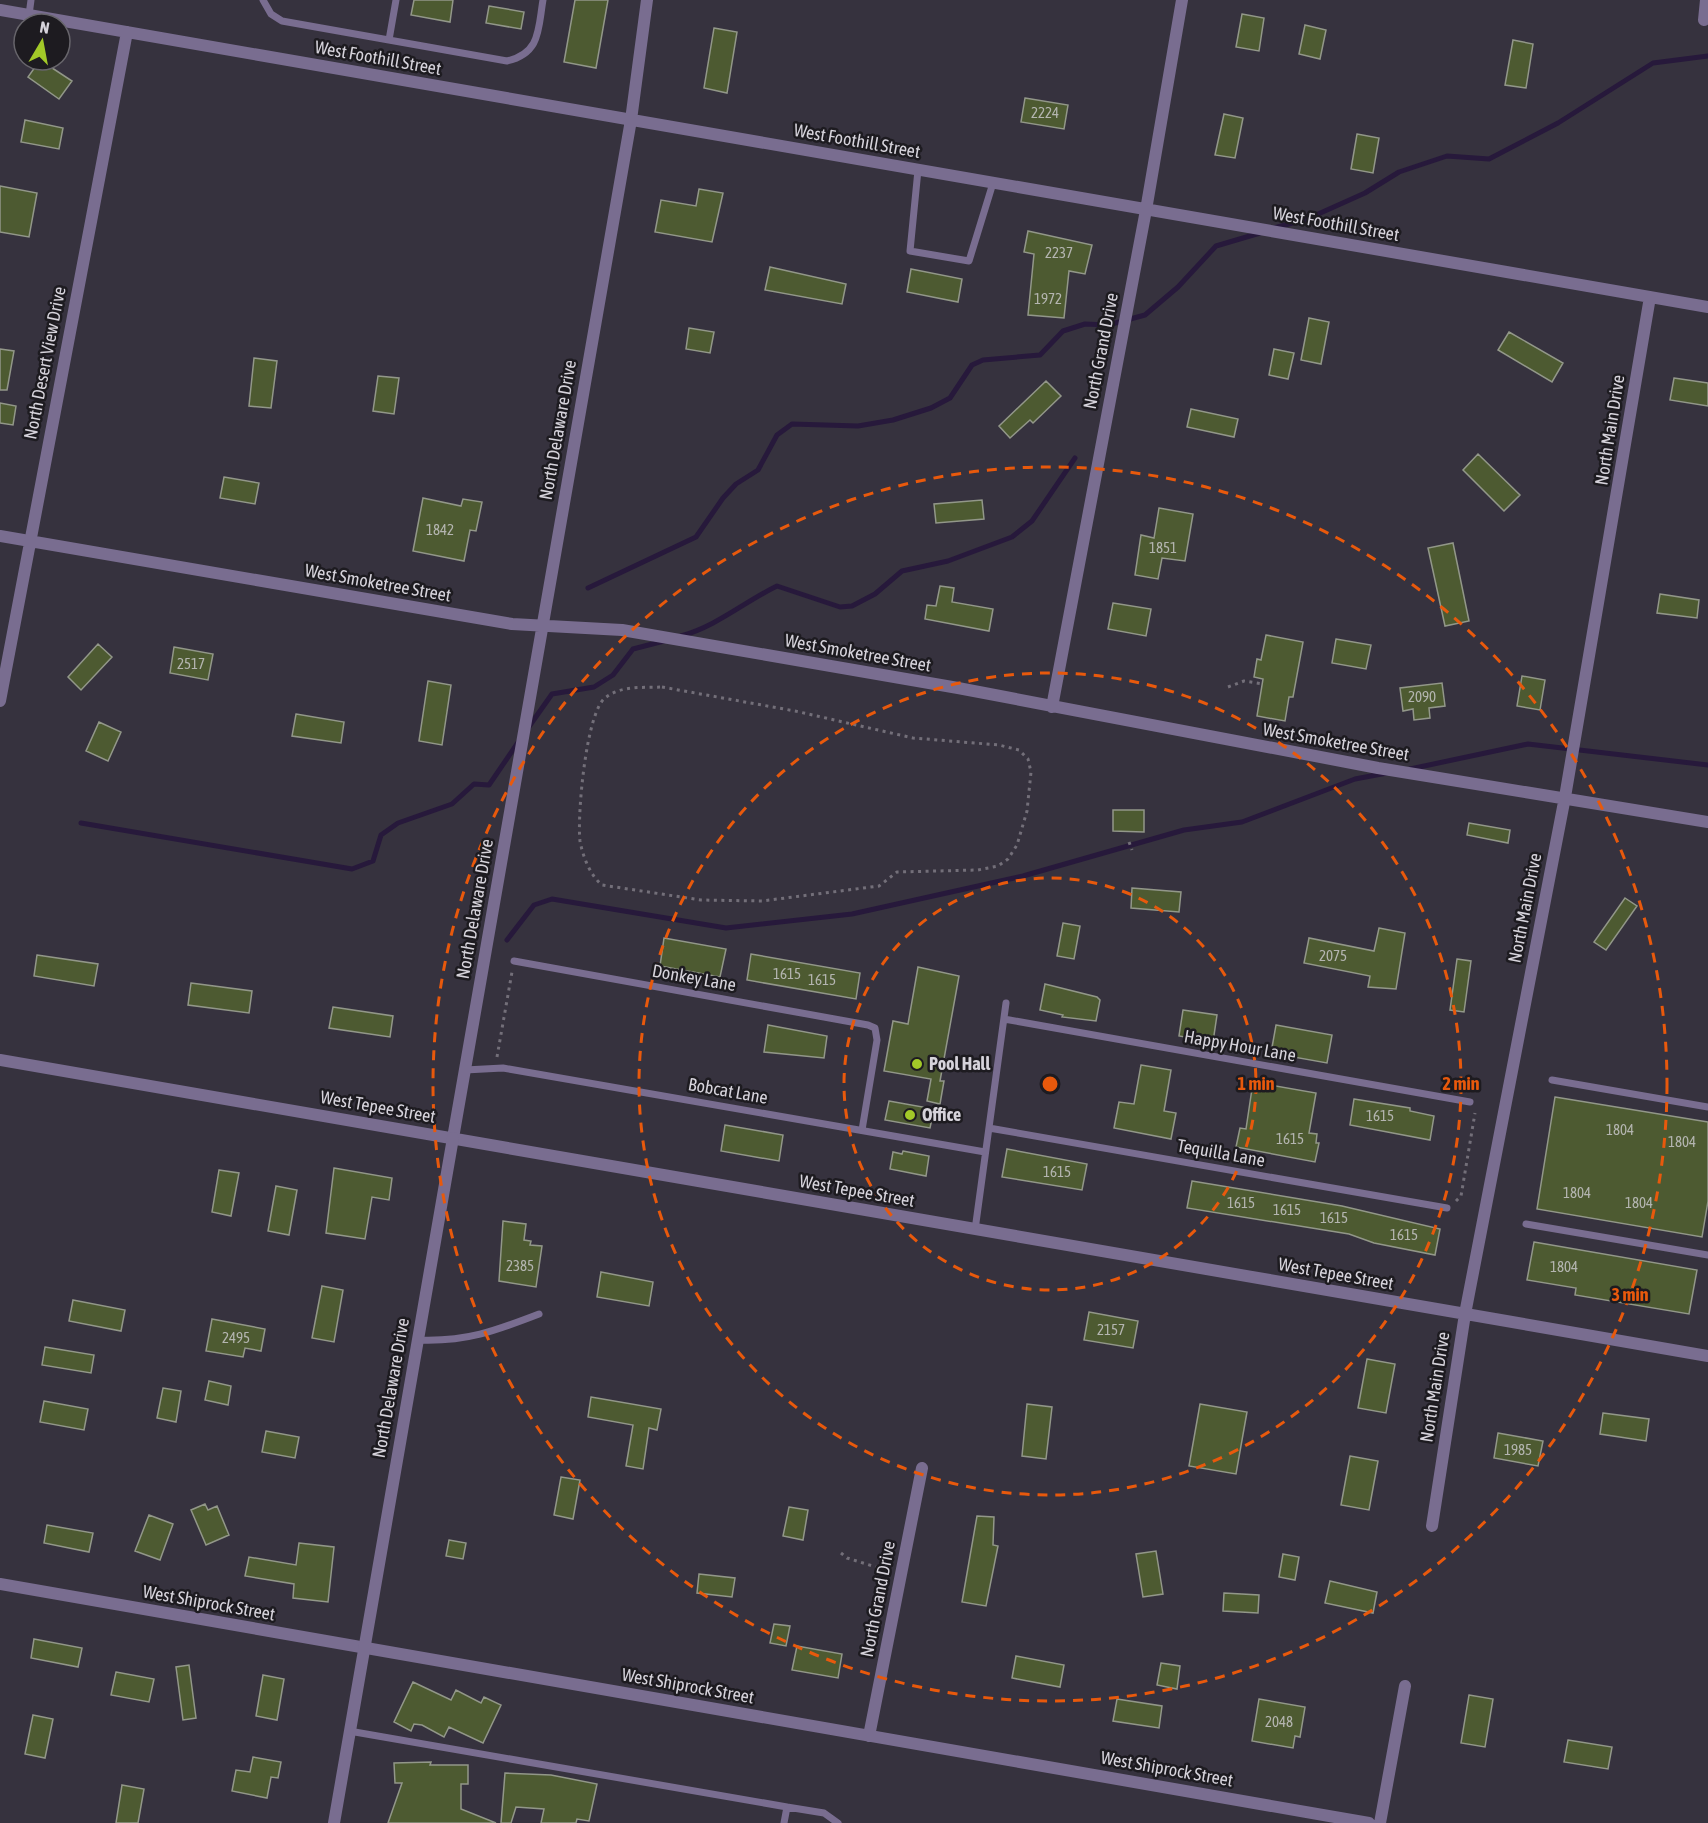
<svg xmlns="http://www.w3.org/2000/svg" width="1708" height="1823" font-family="'Asap Condensed',sans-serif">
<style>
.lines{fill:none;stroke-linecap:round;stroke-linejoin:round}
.stream{stroke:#27193b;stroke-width:5}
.building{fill:#4d5a31;stroke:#929789;stroke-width:1.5}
.path{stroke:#736f79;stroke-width:3;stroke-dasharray:3 4.5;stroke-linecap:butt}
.service{stroke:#796d90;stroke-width:7}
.minor{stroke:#796d90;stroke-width:12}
.tertiary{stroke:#796d90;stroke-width:12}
.ring{fill:none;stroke:#e8590c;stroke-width:3;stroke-dasharray:10 8}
.poi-dot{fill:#a2c928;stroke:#1d1b20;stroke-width:2}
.labels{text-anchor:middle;stroke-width:5;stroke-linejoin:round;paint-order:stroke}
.number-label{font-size:15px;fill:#b4b5b0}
.street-label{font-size:18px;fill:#d6d3db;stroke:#1d1b20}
.poi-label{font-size:18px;font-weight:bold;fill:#d6d3db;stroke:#1d1b20;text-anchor:start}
.centre{fill:#e8590c;stroke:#1d1b20;stroke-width:3}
.ring-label{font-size:18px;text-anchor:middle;font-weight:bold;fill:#e8590c;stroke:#1d1b20;stroke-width:5;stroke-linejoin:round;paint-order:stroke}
</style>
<rect width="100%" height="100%" fill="#36323e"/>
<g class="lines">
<path class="stream" d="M1274 228 1307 219 1365 193 1399 172 1447 156 1489 159 1558 123 1653 63 1708 56
M588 588 696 537 723 498 736 484 758 470 777 435 792 424 858 426 893 420 931 408 950 398 972 365 983 360 1040 355 1063 331 1085 324 1108 325 1145 315 1178 287 1216 246 1260 233
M681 636C717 626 744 602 777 586L840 607 852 606 875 594 902 571 948 561 1012 537 1032 521 1075 458
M528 728 552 694 594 687 613 675 633 649 664 641
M1410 769 1528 744 1708 765
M81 823 352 869 373 861 381 835 398 823 452 804 474 784 489 785 519 741
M507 940 534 905 552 899 726 928 852 914 1023 876 1184 830 1242 822 1355 779 1387 773"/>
</g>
<path class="building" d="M414 0H453L450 22 411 15Z
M575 0H608L596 68 564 62Z
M489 6 524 12 521 29 486 23Z
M1242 14 1264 18 1259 51 1236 47Z
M1305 25 1326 30 1320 59 1299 54Z
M714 28 737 32 727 93 704 88Z
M1513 40 1533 44 1526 88 1505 85Z
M40 60 72 81 59 99 28 77Z
M1025 98 1068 105 1064 129 1021 122Z
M1224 114 1243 118 1235 158 1215 155Z
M25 120 63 128 59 149 21 142Z
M1357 134 1379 138 1373 173 1351 169Z
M0 186 37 193 29 237 0 232Z
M699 189 723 193 712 242 655 232 661 200 696 206Z
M1028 231 1092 245 1085 274 1069 271 1064 318 1028 315 1034 254 1024 252Z
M770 267 846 284 842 304 765 290Z
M911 269 962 279 958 302 907 292Z
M1309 318 1329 322 1321 364 1301 360Z
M689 328 714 332 710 353 686 349Z
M1509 332 1563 363 1552 382 1498 350Z
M0 349 14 351 7 390H0Z
M1274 349 1294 353 1288 379 1269 375Z
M254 358 277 361 271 408 249 406Z
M378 376 399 378 394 414 373 411Z
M1674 378 1708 383V406L1670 400Z
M1046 381 1061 396 1033 423 1030 420 1010 438 999 426Z
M0 403 16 406 13 425 0 423Z
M1191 409 1238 419 1234 437 1187 427Z
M1478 454 1520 495 1504 511 1463 470Z
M224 477 259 483 255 504 220 498Z
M423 498 461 506 463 499 482 502 476 531 470 530 464 561 413 551Z
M982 500 984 519 936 523 934 504Z
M1159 508 1193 514 1185 561 1162 558 1158 579 1135 575 1141 535 1154 538Z
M1453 543 1469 621 1445 626 1428 548Z
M940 586 954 588 952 602 993 609 989 631 925 619 927 605 936 606Z
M1660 594 1699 600 1697 618 1657 613Z
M1113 603 1151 609 1146 636 1108 629Z
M1266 635 1303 642 1293 697H1289L1285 721 1257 716 1263 679 1254 677 1257 659 1261 660Z
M1336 639 1371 645 1366 669 1332 663Z
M98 644 112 657 81 690 68 677Z
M174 647 213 654 208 680 170 673Z
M1522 676 1545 680 1540 710 1517 706Z
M428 681 451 685 442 745 419 741Z
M1442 683 1445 706 1429 708 1430 718 1414 720 1413 709 1403 711 1400 688Z
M296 714 344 722 341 743 292 736Z
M99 722 121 732 108 761 86 751Z
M1113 810H1144V832L1113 831Z
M1469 823 1510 830 1508 843 1467 835Z
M1132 888 1181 892 1179 912 1131 908Z
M1625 898 1637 906 1606 950 1594 942Z
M1063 923 1080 926 1074 959 1057 956Z
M1379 928 1405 933 1396 989 1368 987 1370 976 1304 963 1309 938 1374 951Z
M664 938 726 949 720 977 660 966Z
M751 954 860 973 856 999 747 980Z
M37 955 98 964 94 986 34 976Z
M1457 959 1471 961 1464 1012 1450 1010Z
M918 967 959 976 940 1081H944L940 1104 927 1101 931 1079 884 1071 893 1021 908 1024Z
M191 983 252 991 249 1013 188 1005Z
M1045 984 1097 997 1100 1000 1096 1021 1062 1017 1063 1015 1040 1010Z
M333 1007 393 1016 390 1037 329 1028Z
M1183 1010 1217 1015 1213 1042 1179 1036Z
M768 1025 827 1036 824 1058 764 1052Z
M1276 1025 1332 1035 1327 1063 1271 1053Z
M1141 1065 1171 1070 1164 1111 1176 1113 1171 1139 1114 1128 1119 1102 1134 1104Z
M1253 1082 1316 1093 1309 1133 1317 1134 1316 1143H1319L1315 1162 1236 1147 1240 1128 1246 1129Z
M1555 1097 1708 1122V1201L1702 1237 1537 1209Z
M1354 1099 1410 1108V1111L1434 1116 1430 1140 1350 1125Z
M889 1101 934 1109 930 1128 885 1120Z
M725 1125 783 1135 779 1161 721 1151Z
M1007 1149 1087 1164 1082 1190 1002 1177Z
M903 1151 929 1156 926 1176 890 1169 893 1152 902 1154Z
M334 1168 392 1178 389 1200 372 1197 365 1239 326 1233Z
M219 1170 239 1173 231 1216 212 1212Z
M1192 1181 1342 1206 1440 1229 1435 1255 1374 1243 1349 1234 1187 1208Z
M276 1186 297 1190 289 1235 268 1231Z
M503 1221 526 1224 524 1240 531 1241 530 1245 542 1246 536 1287 499 1281Z
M1534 1242 1697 1270 1689 1314 1575 1295 1576 1288 1527 1280Z
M601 1272 653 1282 649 1306 597 1297Z
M322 1286 343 1290 334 1342 312 1338Z
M73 1300 125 1310 121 1331 69 1321Z
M1089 1312 1138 1321 1133 1348 1084 1340Z
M212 1319 265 1329 261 1351 245 1348 243 1357 206 1351Z
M45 1347 94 1355 91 1373 42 1365Z
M1367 1359 1395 1364 1386 1413 1358 1408Z
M209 1381 231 1386 228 1405 205 1400Z
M163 1388 181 1391 176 1422 157 1418Z
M591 1397 661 1409 657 1430 649 1428 643 1469 626 1466 633 1425 588 1417Z
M44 1401 88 1409 84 1430 40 1422Z
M1027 1404 1052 1407 1046 1459 1022 1456Z
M1200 1404 1247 1412 1236 1474 1189 1466Z
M1603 1413 1649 1419 1646 1441 1600 1434Z
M266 1431 299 1437 295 1458 262 1452Z
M1498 1433 1543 1441 1538 1466 1494 1458Z
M1350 1456 1378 1461 1369 1510 1341 1505Z
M561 1477 580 1480 573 1519 554 1515Z
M205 1504 208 1510 217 1506 229 1535 206 1545 191 1510Z
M789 1507 808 1510 803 1540 783 1536Z
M149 1515 173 1524 160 1560 135 1551Z
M977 1516 994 1517 993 1545 998 1546 986 1606 962 1602Z
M47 1525 93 1533 89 1552 44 1543Z
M449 1540 466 1543 463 1559 446 1556Z
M299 1543 334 1547 328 1602 293 1598 294 1584 245 1576 249 1557 296 1565Z
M1156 1551 1163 1594 1143 1597 1136 1554Z
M1283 1554 1299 1557 1295 1580 1279 1577Z
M699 1574 735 1578 732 1597 697 1593Z
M1330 1581 1377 1592 1373 1613 1325 1603Z
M1224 1593 1259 1595 1258 1613 1223 1611Z
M774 1624 790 1626 786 1646 770 1643Z
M34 1639 82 1648 78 1667 31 1658Z
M797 1646 842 1654 838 1678 792 1670Z
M1016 1656 1064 1665 1060 1687 1012 1678Z
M1161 1663 1180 1666 1177 1689 1157 1685Z
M189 1665 196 1718 183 1720 176 1667Z
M116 1672 154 1679 149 1702 111 1695Z
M263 1675 284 1679 277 1720 256 1716Z
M413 1682 451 1700 456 1690 481 1703 484 1697 501 1705 483 1743 449 1727 444 1737 422 1725 414 1724 411 1731 394 1722Z
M1469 1695 1493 1699 1485 1747 1461 1743Z
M1117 1699 1162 1706 1159 1728 1113 1721Z
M1259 1699 1305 1707 1300 1737 1295 1736 1293 1748 1252 1741Z
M33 1715 53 1719 45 1758 25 1754Z
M1568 1740 1612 1747 1608 1769 1564 1762Z
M253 1757 281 1762 278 1778 271 1777 267 1798 232 1791 236 1770 250 1772Z
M431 1762 430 1765H468V1784H461V1809L496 1823H388L402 1783H395L394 1763Z
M505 1773 551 1775 597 1784 589 1821 577 1819 576 1823H541L544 1809 516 1807 511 1823H501Z
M122 1785 144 1789 138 1823H116Z"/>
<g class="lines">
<path class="path" d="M662 687 795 711 913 738 999 745 1019 750 1028 759 1031 772 1027 811 1017 845 1008 859 998 866 978 870 897 872 879 886 762 901 701 900 602 885C590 875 583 857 580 841 577 816 586 713 605 698 621 685 643 688 662 687Z
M1228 687 1244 681 1263 684
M1129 842 1132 850
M497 1057 512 972
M1456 1201 1461 1196 1475 1113
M841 1553 847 1558 879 1568"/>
<path class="service" d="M263 0 271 14 282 21 507 61C541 53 538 29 543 0
M29 15 31 0
M389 40 396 0
M918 170 910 251 969 261 993 183
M514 961 868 1025 875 1028 877 1040 862 1130
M1004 1019 1470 1102
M465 1070 503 1068 985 1152
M1552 1080 1708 1107
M989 1128 1447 1208
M1526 1224 1708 1255
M975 1230 1006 1003
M418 1340C466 1342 495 1331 539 1314
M349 1731 787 1807 784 1823
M787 1807 824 1813 838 1823"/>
<path class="minor" d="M0 10 1708 307
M1704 20 1706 0
M0 536 512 624 622 630 958 688 1378 768 1708 822
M0 701 127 32
M1052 707 1146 210 1182 0
M0 1060 1708 1356
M453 1138 631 120 647 0
M1432 1526 1465 1314 1565 797 1650 297
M0 1584 1369 1823
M869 1736 922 1468
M1380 1823 1405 1686"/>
<path class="tertiary" d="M334 1823 453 1138"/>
</g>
<g class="ring">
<circle cx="1050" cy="1084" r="206"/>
<circle cx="1050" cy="1084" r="411"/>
<circle cx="1050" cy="1084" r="617"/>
</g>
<g class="poi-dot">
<circle cx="917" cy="1064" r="6"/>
<circle cx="910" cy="1115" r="6"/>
</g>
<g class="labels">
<g class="number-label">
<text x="1045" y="118">2224</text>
<text x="1059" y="258">2237</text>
<text x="1048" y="304">1972</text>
<text x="440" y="535">1842</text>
<text x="1163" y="553">1851</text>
<text x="191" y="669">2517</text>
<text x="1422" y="702">2090</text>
<text x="1333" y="961">2075</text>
<text x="787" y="979">1615</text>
<text x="822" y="985">1615</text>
<text x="1380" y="1121">1615</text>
<text x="1620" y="1135">1804</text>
<text x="1290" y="1144">1615</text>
<text x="1682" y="1147">1804</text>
<text x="1057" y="1177">1615</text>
<text x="1577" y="1198">1804</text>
<text x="1241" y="1208">1615</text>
<text x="1639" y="1208">1804</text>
<text x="1287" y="1215">1615</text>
<text x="1334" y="1223">1615</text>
<text x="1404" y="1240">1615</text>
<text x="520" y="1271">2385</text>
<text x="1564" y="1272">1804</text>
<text x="1111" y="1335">2157</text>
<text x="236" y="1343">2495</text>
<text x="1518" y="1455">1985</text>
<text x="1279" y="1727">2048</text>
</g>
<g class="street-label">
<text transform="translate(378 58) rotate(10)" y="6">West Foothill Street</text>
<text transform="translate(857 141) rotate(10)" y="6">West Foothill Street</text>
<text transform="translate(1336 224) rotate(10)" y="6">West Foothill Street</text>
<text transform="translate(1101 351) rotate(-79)" y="6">North Grand Drive</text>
<text transform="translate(45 363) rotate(-79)" y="6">North Desert View Drive</text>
<text transform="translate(558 430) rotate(-80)" y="6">North Delaware Drive</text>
<text transform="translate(1610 430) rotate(-81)" y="6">North Main Drive</text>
<text transform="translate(378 583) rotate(10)" y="6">West Smoketree Street</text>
<text transform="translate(858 653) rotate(10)" y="6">West Smoketree Street</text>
<text transform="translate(1336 742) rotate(10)" y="6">West Smoketree Street</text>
<text transform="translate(1525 908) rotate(-79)" y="6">North Main Drive</text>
<text transform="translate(475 909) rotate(-80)" y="6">North Delaware Drive</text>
<text transform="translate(694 978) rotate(10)" y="6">Donkey Lane</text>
<text transform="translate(1240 1046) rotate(10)" y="6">Happy Hour Lane</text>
<text transform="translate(728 1091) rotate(10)" y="6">Bobcat Lane</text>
<text transform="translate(378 1107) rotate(10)" y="6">West Tepee Street</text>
<text transform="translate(1221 1153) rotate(10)" y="6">Tequilla Lane</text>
<text transform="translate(857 1191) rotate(10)" y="6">West Tepee Street</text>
<text transform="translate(1336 1274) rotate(10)" y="6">West Tepee Street</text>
<text transform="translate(1435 1387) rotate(-81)" y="6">North Main Drive</text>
<text transform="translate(391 1388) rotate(-80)" y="6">North Delaware Drive</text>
<text transform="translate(878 1599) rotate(-79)" y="6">North Grand Drive</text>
<text transform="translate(209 1603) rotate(10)" y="6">West Shiprock Street</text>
<text transform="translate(688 1686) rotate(10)" y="6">West Shiprock Street</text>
<text transform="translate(1167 1769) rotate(10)" y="6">West Shiprock Street</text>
</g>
<g class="poi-label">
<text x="929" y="1070">Pool Hall</text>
<text x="922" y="1121">Office</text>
</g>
</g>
<circle cx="1050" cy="1084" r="9" class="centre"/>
<g class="ring-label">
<text x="1256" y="1090">1 min</text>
<text x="1461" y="1090">2 min</text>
<text x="1630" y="1301">3 min</text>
</g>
<g transform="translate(42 42) rotate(10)"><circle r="28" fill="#1d1b20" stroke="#67656b" stroke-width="1.5"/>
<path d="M0-4.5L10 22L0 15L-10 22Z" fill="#a2c928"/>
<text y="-9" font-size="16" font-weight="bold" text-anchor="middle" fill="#d6d3db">N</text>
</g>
</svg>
